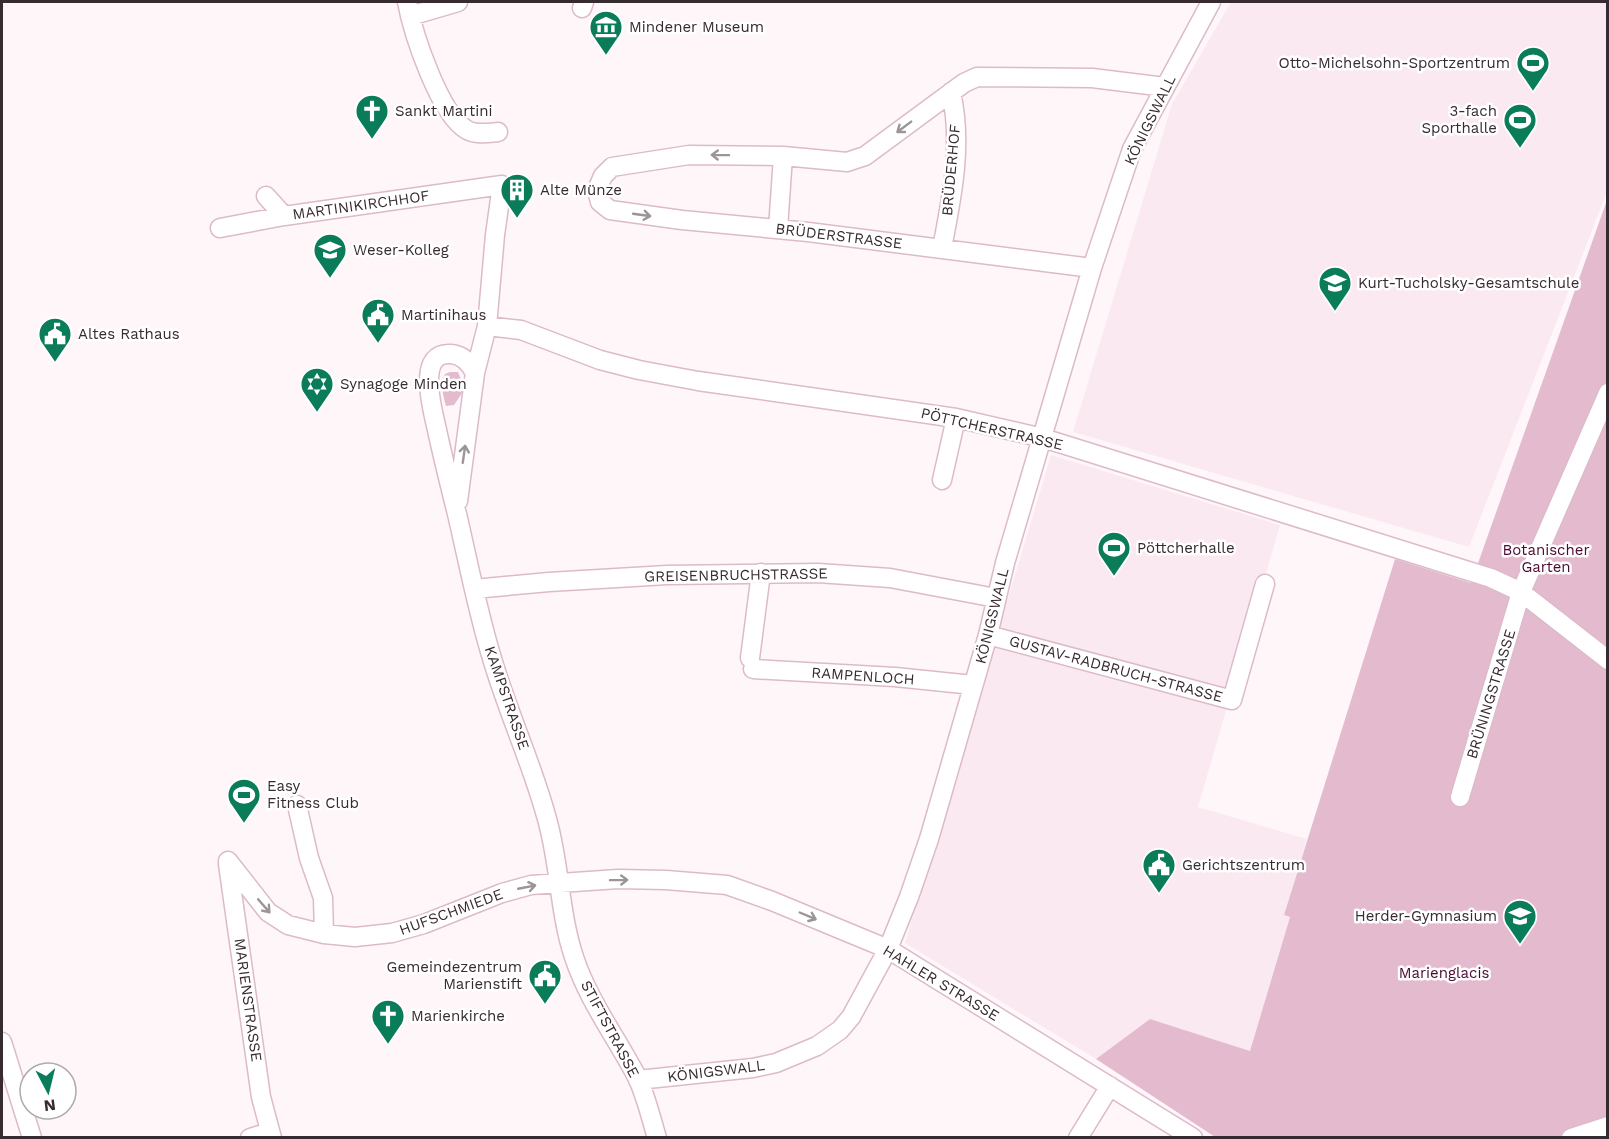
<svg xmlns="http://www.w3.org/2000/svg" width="1609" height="1139" font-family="'Work Sans',sans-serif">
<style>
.built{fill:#fbe9f1}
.green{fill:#e4bbce}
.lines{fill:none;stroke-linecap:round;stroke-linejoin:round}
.minor-casing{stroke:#ddbaca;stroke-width:21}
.minor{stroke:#fff;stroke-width:18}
.oneway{stroke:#9b9498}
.labels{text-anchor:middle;stroke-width:5;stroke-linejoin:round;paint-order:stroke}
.poi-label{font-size:15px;fill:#372a30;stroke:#fff;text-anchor:start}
.street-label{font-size:15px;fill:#372a30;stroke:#fff}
.park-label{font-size:15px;fill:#4b0931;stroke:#fff}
</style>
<rect width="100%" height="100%" fill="#fef6f9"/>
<path class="built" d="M1231 2H1607V192L1469 547 1073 432 1172 104Z
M1051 455 1280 525 1198 807 1307 839 1284 915 1290 917 1250 1051 1150 1019 1096 1059 905 943Z"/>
<path class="green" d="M1607 200V1126L1564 1138 1215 1137 1096 1059 1150 1019 1250 1051 1290 917 1284 915 1395 559 1471 583Z
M450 372H458L465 389 454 405 446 406C443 395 440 385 445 374Z"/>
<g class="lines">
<g class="minor-casing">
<path id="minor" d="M407 2C413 33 439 114 467 130 476 135 488 133 498 132
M582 8 584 2
M410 16 458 2
M266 196 284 216
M220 228 284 216 502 185 495 235 487 326 475 373 458 501
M778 229 783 156
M942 248C952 197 963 144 951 92
M1092 268 808 232 682 220 610 210 600 202 597 190 603 176 612 167 689 155 783 156 847 162 865 156 964 83 977 77 1092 78 1165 87
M487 326 521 330 600 360 639 370 698 381 956 418 1043 438 1491 578 1521 592 1608 660
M475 373C470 363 463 355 451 354 415 351 433 411 437 430 443 458 450 486 457 514 468 561 477 609 491 655 507 711 532 763 547 819 560 864 559 912 574 957 588 1000 616 1037 637 1077 646 1096 651 1118 657 1138
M942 480 956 418
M474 589 549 582 667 575 818 573 890 578 996 598
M988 635 1232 700 1265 584
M750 658 761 573
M753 669 895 677 973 685
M1460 797 1521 592 1608 393
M297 805 309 858 323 898 324 934
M228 861 268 912 288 925 324 934 355 937 392 933 424 924 502 893 531 885 618 879 666 880 727 885 772 901 888 949 1193 1138
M228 864 261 1097 272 1138
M2 1042 32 1138
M638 1080 753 1068 776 1063 817 1046 840 1030 851 1017 888 949 909 897 929 839 988 635 1005 563 1092 268 1132 149 1211 2
M250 1138 270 1132
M1078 1138 1110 1086
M1571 1138 1608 1126"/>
</g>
<use href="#minor" class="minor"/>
</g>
<defs><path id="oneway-shaft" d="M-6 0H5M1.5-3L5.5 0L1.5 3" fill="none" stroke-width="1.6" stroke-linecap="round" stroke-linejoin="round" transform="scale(1.5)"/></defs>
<g class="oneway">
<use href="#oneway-shaft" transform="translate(904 127) rotate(143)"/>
<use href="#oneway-shaft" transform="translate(720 155) rotate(-179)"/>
<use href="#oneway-shaft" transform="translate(642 215) rotate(8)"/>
<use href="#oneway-shaft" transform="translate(464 454) rotate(-82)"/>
<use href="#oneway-shaft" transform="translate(619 880) rotate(-1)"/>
<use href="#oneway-shaft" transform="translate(527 887) rotate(-11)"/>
<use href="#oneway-shaft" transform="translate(264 906) rotate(49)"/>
<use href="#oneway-shaft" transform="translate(808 916) rotate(23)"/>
</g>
<defs>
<g id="museum-pin" transform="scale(1.725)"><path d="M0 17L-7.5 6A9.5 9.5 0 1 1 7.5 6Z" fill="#0a7c59" stroke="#fff"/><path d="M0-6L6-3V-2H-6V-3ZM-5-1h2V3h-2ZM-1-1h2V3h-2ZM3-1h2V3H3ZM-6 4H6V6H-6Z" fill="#fff"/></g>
<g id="stadium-pin" transform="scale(1.725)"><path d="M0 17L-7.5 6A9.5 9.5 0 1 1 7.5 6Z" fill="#0a7c59" stroke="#fff"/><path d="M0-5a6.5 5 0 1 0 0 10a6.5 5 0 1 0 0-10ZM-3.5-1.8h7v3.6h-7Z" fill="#fff"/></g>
<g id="church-pin" transform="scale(1.725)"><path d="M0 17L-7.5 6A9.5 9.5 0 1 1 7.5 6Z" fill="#0a7c59" stroke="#fff"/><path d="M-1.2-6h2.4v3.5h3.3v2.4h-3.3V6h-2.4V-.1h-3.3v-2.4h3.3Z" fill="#fff"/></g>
<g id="building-pin" transform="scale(1.725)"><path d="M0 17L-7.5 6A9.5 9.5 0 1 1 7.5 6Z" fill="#0a7c59" stroke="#fff"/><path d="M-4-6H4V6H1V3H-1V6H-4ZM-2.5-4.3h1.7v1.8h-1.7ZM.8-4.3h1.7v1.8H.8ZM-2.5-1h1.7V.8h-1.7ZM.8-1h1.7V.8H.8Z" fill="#fff"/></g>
<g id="school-pin" transform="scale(1.725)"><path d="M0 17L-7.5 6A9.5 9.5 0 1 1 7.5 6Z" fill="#0a7c59" stroke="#fff"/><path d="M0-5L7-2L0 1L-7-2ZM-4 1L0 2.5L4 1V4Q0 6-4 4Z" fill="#fff"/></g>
<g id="civic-pin" transform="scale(1.725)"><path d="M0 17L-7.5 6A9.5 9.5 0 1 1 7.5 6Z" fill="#0a7c59" stroke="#fff"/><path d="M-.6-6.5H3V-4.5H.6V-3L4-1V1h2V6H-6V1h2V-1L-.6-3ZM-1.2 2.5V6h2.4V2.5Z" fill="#fff"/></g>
<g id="synagogue-pin" transform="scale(1.725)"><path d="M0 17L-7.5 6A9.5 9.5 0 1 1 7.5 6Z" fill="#0a7c59" stroke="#fff"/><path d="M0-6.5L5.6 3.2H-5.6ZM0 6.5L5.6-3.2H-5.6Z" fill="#fff"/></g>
</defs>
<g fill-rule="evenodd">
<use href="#museum-pin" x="606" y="27"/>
<use href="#stadium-pin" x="1533" y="63"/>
<use href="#church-pin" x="372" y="111"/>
<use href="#stadium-pin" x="1520" y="120"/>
<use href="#building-pin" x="517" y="190"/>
<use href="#school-pin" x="330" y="250"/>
<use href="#school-pin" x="1335" y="283"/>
<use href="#civic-pin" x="378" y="315"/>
<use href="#civic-pin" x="55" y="334"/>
<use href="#synagogue-pin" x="317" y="384"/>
<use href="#stadium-pin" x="1114" y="548"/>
<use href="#stadium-pin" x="244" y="795"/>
<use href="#civic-pin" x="1159" y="865"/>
<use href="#school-pin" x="1520" y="916"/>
<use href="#civic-pin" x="545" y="976"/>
<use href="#church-pin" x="388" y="1016"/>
</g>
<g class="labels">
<g class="poi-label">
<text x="629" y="32">Mindener Museum</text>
<text x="1510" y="68" text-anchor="end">Otto-Michelsohn-Sportzentrum</text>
<text x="395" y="116">Sankt Martini</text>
<text x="1497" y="116" text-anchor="end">3-fach<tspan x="1497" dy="17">Sporthalle</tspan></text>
<text x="540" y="195">Alte Münze</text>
<text x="353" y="255">Weser-Kolleg</text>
<text x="1358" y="288">Kurt-Tucholsky-Gesamtschule</text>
<text x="401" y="320">Martinihaus</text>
<text x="78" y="339">Altes Rathaus</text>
<text x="340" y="389">Synagoge Minden</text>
<text x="1137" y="553">Pöttcherhalle</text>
<text x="267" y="791">Easy<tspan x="267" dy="17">Fitness Club</tspan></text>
<text x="1182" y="870">Gerichtszentrum</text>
<text x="1497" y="921" text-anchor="end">Herder-Gymnasium</text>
<text x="522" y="972" text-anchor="end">Gemeindezentrum<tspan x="522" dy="17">Marienstift</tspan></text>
<text x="411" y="1021">Marienkirche</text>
</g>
<g class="street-label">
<text transform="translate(1150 120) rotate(-64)" y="5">KÖNIGSWALL</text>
<text transform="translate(951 170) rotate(-85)" y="5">BRÜDERHOF</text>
<text transform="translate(361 205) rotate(-8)" y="5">MARTINIKIRCHHOF</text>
<text transform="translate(839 236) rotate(7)" y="5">BRÜDERSTRASSE</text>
<text transform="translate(992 429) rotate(13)" y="5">PÖTTCHERSTRASSE</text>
<text transform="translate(736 575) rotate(-1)" y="5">GREISENBRUCHSTRASSE</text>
<text transform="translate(992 616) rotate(-76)" y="5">KÖNIGSWALL</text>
<text transform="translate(1116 669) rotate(15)" y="5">GUSTAV-RADBRUCH-STRASSE</text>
<text transform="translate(863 676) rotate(4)" y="5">RAMPENLOCH</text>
<text transform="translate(1491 694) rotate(-73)" y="5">BRÜNINGSTRASSE</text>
<text transform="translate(507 698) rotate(71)" y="5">KAMPSTRASSE</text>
<text transform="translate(451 912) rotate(-20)" y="5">HUFSCHMIEDE</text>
<text transform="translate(941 983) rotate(31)" y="5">HAHLER STRASSE</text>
<text transform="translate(248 1000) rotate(82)" y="5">MARIENSTRASSE</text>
<text transform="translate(610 1029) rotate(62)" y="5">STIFTSTRASSE</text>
<text transform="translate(716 1071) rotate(-7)" y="5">KÖNIGSWALL</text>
</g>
<g class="park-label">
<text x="1546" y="555">Botanischer<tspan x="1546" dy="17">Garten</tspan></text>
<text x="1444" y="978">Marienglacis</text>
</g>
</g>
<rect width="1609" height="1139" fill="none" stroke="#372a30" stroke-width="6"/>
<g transform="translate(48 1091) rotate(173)"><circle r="28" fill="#ffffff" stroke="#afaaac" stroke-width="1.5"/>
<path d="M0-4.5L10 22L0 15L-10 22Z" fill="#0a7c59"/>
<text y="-9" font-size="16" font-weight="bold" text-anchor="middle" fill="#372a30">N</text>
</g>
</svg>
